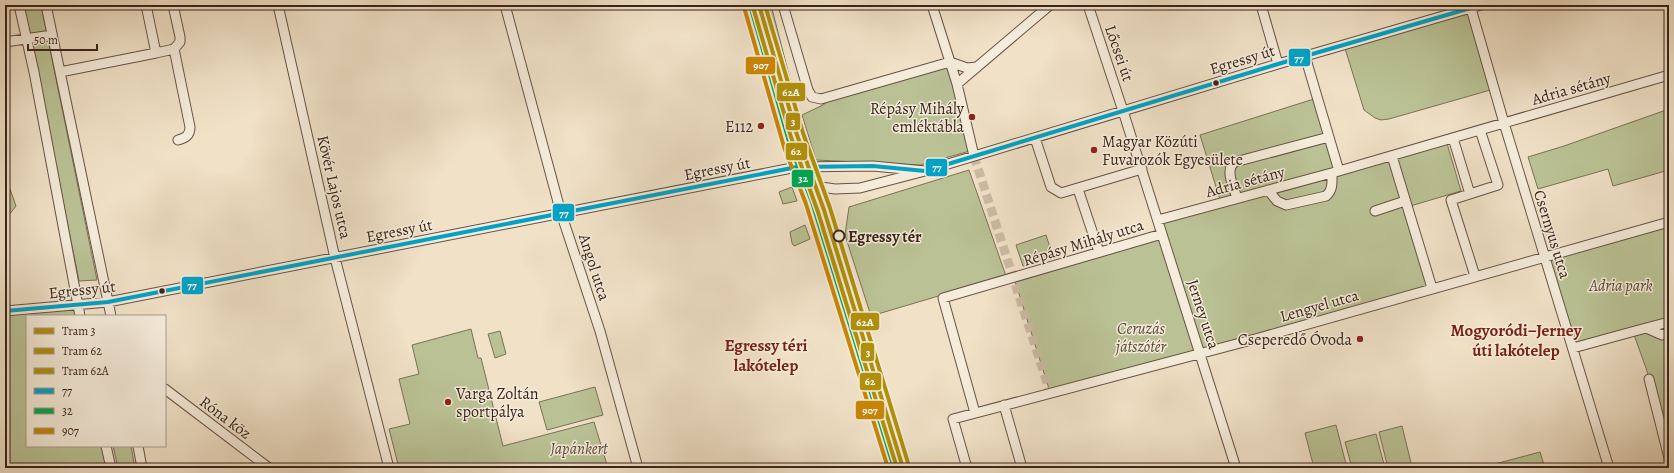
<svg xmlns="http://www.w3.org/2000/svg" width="1674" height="473" font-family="Alegreya,serif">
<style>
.green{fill:#bac295;stroke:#7a7258}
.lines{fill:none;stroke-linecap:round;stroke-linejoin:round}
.minor-tunnel{stroke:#ccbba4;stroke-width:9;stroke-dasharray:9 4.5;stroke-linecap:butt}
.minor-casing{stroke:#685245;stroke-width:11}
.major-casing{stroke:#3a231a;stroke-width:14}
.minor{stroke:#f5ecdb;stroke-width:9}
.major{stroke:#f0e1c7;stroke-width:12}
.bus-1-casing{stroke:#f5ecdb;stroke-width:7}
.bus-2-casing{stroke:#f5ecdb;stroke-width:7}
.bus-3-casing{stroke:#f5ecdb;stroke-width:7}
.bus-1{stroke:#03a2c5;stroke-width:4}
.bus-2{stroke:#00a651;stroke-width:4}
.bus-3{stroke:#c88506;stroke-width:4}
.tram-1-casing{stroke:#f5ecdb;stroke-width:7}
.tram-2-casing{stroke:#f5ecdb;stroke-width:7}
.tram-3-casing{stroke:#f5ecdb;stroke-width:7}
.tram-1{stroke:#b0900a;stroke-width:4}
.tram-2{stroke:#b0900a;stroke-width:4}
.tram-3{stroke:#b0900a;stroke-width:4}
.bus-dot{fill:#3a231a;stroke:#f5ecdb;stroke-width:1.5}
.poi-dot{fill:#8f2418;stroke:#f5ecdb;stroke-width:1.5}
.stop-dot{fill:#f5ecdb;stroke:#3a231a;stroke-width:2}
.labels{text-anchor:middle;stroke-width:3;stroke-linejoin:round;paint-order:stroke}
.street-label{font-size:16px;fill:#3a231a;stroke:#f5ecdb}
.poi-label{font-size:16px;fill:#3a231a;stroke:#f5ecdb;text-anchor:end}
.stop-label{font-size:16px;font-weight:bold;fill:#3a231a;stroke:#f5ecdb;text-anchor:start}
.park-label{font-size:16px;font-style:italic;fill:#5a4b39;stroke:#f5ecdb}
.neighbourhood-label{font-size:17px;font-weight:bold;fill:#7a1f14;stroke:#f5ecdb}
.line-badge{stroke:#f5ecdb;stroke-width:1.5}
.badge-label{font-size:11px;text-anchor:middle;font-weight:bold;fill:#fff}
</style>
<rect width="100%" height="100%" fill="#f0e1c7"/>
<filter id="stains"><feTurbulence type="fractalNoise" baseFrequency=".005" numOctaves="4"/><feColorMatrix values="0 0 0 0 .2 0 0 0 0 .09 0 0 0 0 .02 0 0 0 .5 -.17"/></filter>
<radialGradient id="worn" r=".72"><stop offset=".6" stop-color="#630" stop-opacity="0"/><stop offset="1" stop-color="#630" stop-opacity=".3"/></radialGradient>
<path class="green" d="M24 5H41L97 280 79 281Z
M767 5H771L798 110Z
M1471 8 1494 89 1389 119 1381 120 1375 118 1364 110 1344 45Z
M950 62 977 149 920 165 816 160 802 115 823 105 838 94Z
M1317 98 1339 170 1446 140 1461 191 1407 207 1432 288 1050 392 1014 278 1162 234 1158 220 1221 203 1200 135Z
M1669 109V170L1613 186 1608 169 1538 189 1528 157 1564 146Z
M969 170 1006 276 871 316 845 235 849 207Z
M792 187 797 201 783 204 779 192Z
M5 189H10L16 206 5 220Z
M1669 222V458L1647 371 1633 332 1573 348 1545 257Z
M805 225 810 239 794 246 792 243 790 232Z
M1046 235 1053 257 1023 266 1016 245Z
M78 305 80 316H27V446H106L111 468H5V311Z
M471 329 478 358H481L503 446 594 422 608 468H399L389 429 410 424 399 379 419 374 412 345Z
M500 331 506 354 495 358 488 334Z
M595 387 603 415 547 430 539 402Z
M1336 425 1347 468H1314L1305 433Z
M1402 426 1412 467 1388 468 1379 432Z
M1376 434 1385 468H1352L1345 442Z
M113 446H131L135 468H118Z
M1540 452 1545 468H1480Z"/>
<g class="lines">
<path class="minor-tunnel" d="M974 156 1050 392"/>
<g class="minor-casing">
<path id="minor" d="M19 5 34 72 80 316
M46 5 111 316
M146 5 156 53 174 49 190 127C190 136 185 138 178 140
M173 5 180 37V42L174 49
M278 5 335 258 389 468
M505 5 561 213 600 331 638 468
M783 5 808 90 812 97 821 99 950 62 967 68 977 67
M932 5 957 84 974 156
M1088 5 1123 111 1236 468
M1261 5 1278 64
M1470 5 1504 123 1609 468
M5 42 52 35
M1305 56 1339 171
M60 72 156 53
M957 84 1050 5
M1035 138 1051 187 1061 193 1142 169
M1453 138 1470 194
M1392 156 1432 288
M801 171 821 187 835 189 860 188 925 171 1278 64 1481 5
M1078 189 1099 252
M1268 190 1277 201 1286 205 1326 196C1333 190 1332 183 1332 173
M1237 198C1234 188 1224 169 1235 162L1329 137
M1375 211 1405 201
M1158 220 1339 171 1669 75
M1475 276 1451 200 1498 185 1480 130
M5 311 108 302 797 167 873 166 925 171
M1646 328 1669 322
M1573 348 1646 328 1662 335 1669 333
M1649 379 1669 458
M165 389 269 468
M1004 405 1022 468
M975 413 943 298 1162 234
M106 446 111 468
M138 446 142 468
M967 468 953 419 1259 338 1669 222"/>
</g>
<g class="major-casing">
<path id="major" d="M750 5 790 145 812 202 894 468"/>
</g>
<use href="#minor" class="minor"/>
<use href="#major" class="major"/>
<g class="bus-1-casing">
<path id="bus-1" d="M5 311 108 302 797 167 873 166 925 171 1278 64 1481 5"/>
</g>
<g class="bus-2-casing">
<path id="bus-2" d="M750 5 790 145 812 202 894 468"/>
</g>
<g class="bus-3-casing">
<path id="bus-3" d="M744 7 784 147 806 204 888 468"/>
</g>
<use href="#bus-1" class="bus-1"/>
<use href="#bus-2" class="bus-2"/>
<use href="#bus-3" class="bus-3"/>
<g class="tram-1-casing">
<path id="tram-1" d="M759 5 797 135 824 210 903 468"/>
</g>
<g class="tram-2-casing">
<path id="tram-2" d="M753 7 791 137 818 212 897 468"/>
</g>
<g class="tram-3-casing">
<path id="tram-3" d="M765 5 803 133 830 208 909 466"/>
</g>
<use href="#tram-1" class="tram-1"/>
<use href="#tram-2" class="tram-2"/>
<use href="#tram-3" class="tram-3"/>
</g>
<g class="bus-dot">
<circle cx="1216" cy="83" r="3.5"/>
<circle cx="162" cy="291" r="3.5"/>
</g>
<g class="poi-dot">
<circle cx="972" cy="117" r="4"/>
<circle cx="761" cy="126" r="4"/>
<circle cx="1094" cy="150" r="4"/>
<circle cx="1360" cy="339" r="4"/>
<circle cx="448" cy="402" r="4"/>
</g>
<circle class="stop-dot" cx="839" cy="236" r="5.5"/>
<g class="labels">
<g class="street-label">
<text transform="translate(1120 53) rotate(71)" y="6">Lőcsei út</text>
<text transform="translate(1242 59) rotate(-17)" y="6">Egressy út</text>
<text transform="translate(1571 88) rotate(-16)" y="6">Adria sétány</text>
<text transform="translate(717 168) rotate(-11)" y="6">Egressy út</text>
<text transform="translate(1245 181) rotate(-15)" y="6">Adria sétány</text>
<text transform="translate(335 187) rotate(77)" y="6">Kövér Lajos utca</text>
<text transform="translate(399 230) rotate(-11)" y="6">Egressy út</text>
<text transform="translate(1553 234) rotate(73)" y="6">Csernyus utca</text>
<text transform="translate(1083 242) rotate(-17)" y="6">Répásy Mihály utca</text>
<text transform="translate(595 267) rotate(72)" y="6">Angol utca</text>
<text transform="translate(82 289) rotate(-6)" y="6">Egressy út</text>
<text transform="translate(1319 305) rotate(-16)" y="6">Lengyel utca</text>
<text transform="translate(1204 314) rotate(72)" y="6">Jerney utca</text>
<text transform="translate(226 417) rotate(37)" y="6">Róna köz</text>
</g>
<g class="poi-label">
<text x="964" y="114">Répásy Mihály<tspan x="964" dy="18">emléktábla</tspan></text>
<text x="753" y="132">E112</text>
<text x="1102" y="147" text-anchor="start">Magyar Közúti<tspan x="1102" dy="18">Fuvarozók Egyesülete</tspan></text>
<text x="1352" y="345">Cseperedő Óvoda</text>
<text x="456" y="399" text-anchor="start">Varga Zoltán<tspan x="456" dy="18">sportpálya</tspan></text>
</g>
<g class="stop-label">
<text x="848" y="242">Egressy tér</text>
</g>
<g class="park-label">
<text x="1621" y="291">Adria park</text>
<text x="1141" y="334">Ceruzás<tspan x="1141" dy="18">játszótér</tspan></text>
<text x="579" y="454">Japánkert</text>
</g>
<g class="neighbourhood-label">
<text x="1516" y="336">Mogyoródi–Jerney<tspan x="1516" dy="20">úti lakótelep</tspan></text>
<text x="766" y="351">Egressy téri<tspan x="766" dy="20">lakótelep</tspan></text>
</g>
</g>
<g class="line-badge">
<rect x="1288" y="48" width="23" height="19" rx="4" fill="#03a2c5"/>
<rect x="745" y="56" width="31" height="19" rx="4" fill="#c88506"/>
<rect x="776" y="82" width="30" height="20" rx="4" fill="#b0900a"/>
<rect x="785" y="112" width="16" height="19" rx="4" fill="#b0900a"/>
<rect x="785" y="142" width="23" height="19" rx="4" fill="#b0900a"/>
<rect x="925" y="158" width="23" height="19" rx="4" fill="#03a2c5"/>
<rect x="791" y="169" width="23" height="19" rx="4" fill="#00a651"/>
<rect x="552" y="203" width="23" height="19" rx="4" fill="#03a2c5"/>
<rect x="181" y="276" width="23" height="19" rx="4" fill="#03a2c5"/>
<rect x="850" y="312" width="30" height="19" rx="4" fill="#b0900a"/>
<rect x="860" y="342" width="15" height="20" rx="4" fill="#b0900a"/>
<rect x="859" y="372" width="23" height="19" rx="4" fill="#b0900a"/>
<rect x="855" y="400" width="30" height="20" rx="4" fill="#c88506"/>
</g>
<g class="badge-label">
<text x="1299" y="62">77</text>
<text x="761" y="69">907</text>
<text x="791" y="96">62A</text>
<text x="793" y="125">3</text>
<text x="796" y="155">62</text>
<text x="937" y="171">77</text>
<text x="803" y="182">32</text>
<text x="564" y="217">77</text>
<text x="192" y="289">77</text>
<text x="865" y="326">62A</text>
<text x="868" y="356">3</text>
<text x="870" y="385">62</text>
<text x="870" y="414">907</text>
</g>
<rect width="1674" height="473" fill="none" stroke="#f0e1c7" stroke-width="20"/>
<rect x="6" y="6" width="1662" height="461" fill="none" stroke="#3a231a" stroke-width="2"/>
<rect x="10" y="10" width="1654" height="453" fill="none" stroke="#3a231a"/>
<rect x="26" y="315" width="140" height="132" fill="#f5ecdb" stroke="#aa9c8e"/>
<rect x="34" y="328" width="20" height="6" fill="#b0900a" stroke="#aa9c8e"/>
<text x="62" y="335" font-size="12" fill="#3a231a">Tram 3</text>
<rect x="34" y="348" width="20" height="6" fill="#b0900a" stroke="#aa9c8e"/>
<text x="62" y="355" font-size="12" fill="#3a231a">Tram 62</text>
<rect x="34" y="368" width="20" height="6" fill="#b0900a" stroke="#aa9c8e"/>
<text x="62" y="375" font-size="12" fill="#3a231a">Tram 62A</text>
<rect x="34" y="388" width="20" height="6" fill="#03a2c5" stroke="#aa9c8e"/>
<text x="62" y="395" font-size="12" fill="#3a231a">77</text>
<rect x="34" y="408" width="20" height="6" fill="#00a651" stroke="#aa9c8e"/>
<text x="62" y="415" font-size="12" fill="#3a231a">32</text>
<rect x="34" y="428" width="20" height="6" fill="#c88506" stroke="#aa9c8e"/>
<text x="62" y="435" font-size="12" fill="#3a231a">907</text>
<path d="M28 44v6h69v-6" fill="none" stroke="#3a231a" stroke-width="2"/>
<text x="34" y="44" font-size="12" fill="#3a231a" stroke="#f5ecdb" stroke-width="3" paint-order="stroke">50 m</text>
<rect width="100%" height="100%" filter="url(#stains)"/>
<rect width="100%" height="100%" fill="url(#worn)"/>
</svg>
